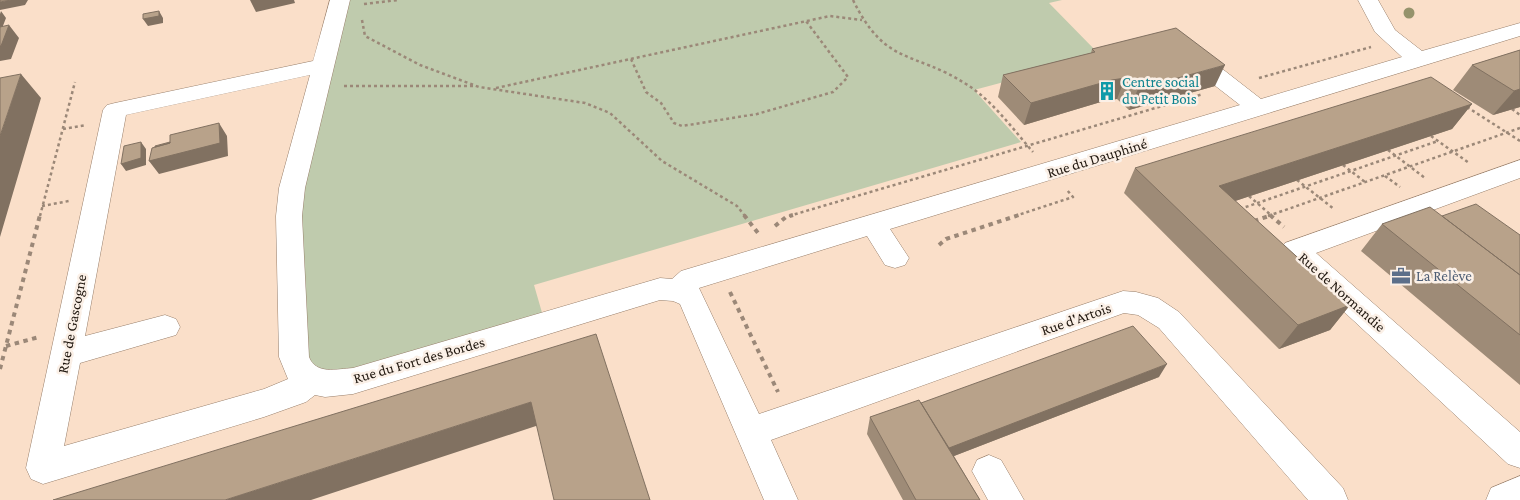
<svg xmlns="http://www.w3.org/2000/svg" width="1520" height="500" font-family="'Crimson Pro',serif">
<style>
.green{fill:#bfcbad}
.lines{fill:none;stroke-linecap:round;stroke-linejoin:round}
.minor-casing{stroke:#987f6b;stroke-width:1}
.path-far1{stroke:#9b8878;stroke-width:2.5;stroke-dasharray:3 3;stroke-linecap:butt}
.path{stroke:#9b8878;stroke-width:4;stroke-dasharray:4.5 4.5;stroke-linecap:butt}
.minor{fill:#fff;fill-rule:evenodd}
.tree{fill:#95936c}
.wall{fill:#9e8b77}
.shaded-wall{fill:#817161}
.building{fill:#b8a28a;stroke:#817161}
.labels{text-anchor:middle;stroke-width:5;stroke-linejoin:round;paint-order:stroke}
.culture-label{font-size:15px;fill:#0d838f;stroke:#fbf0e7;text-anchor:start}
.street-label{font-size:15px;fill:#1f160e;stroke:#fbf0e7}
.service-label{font-size:15px;fill:#4e5e75;stroke:#fbf0e7;text-anchor:start}
</style>
<rect width="100%" height="100%" fill="#fadfc9"/>
<path class="green" d="M340 0H1062L1049 3 1096 51 1037 73 974 90 1021 142 534 285 545 323 328 384 294 357 289 216Z"/>
<g class="lines">
<g class="minor-casing">
<path id="minor" d="M330 0H350L305 188 302 216 309 357C316 375 337 369 353 368L660 278 672 279 681 271 691 268 1240 105 1182 60 1179 55 1182 50 1190 48 1198 50 1261 99 1402 57 1375 32 1358 0H1378L1395 30 1422 51 1520 23V36L890 229 909 258 905 265 895 268 885 265 867 236 699 288 759 414 1123 291 1136 292 1158 298 1179 312 1343 488 1348 500H1308L1159 328 1138 315 1124 313 771 440 798 500H764L680 304 673 301 660 300 353 394 325 397 315 395 306 402 264 417 43 484 31 479 26 468 103 110 107 105 115 103 313 61ZM310 75 279 188 276 216 279 357 288 379 264 389 64 446 80 363 176 335 180 327 176 319 165 315 85 336 126 115Z
M1520 160V178L1316 253 1520 432V468L1508 464 1285 257 1281 250 1285 243Z
M989 455 1001 460 1024 500H988L972 471 977 460Z
M1520 476V500H1486L1491 488Z"/>
</g>
<path class="path-far1" d="M853 0C886 67 913 50 966 84 993 101 1012 128 1033 152
M364 4 398 0
M362 20 365 36 420 65 479 87 585 103 610 113 662 161 737 206 745 216
M631 59 646 92 661 103 674 123 682 126 757 114 833 92 848 77 806 21
M1259 78 1371 47
M344 86H473
M496 88 830 16 862 20
M1467 107 1520 141
M1512 109 1520 115
M63 129 86 125
M1431 136 1469 163
M1388 150 1425 178
M1343 165 1365 182
M1385 176 1400 187
M1297 180 1334 209
M1249 196 1272 216
M42 206 69 201
M1240 209 1438 141
M40 216 75 82
M789 216 1203 94
M1015 216 1073 197 1067 190
M1268 216 1520 128"/>
<path class="path" d="M744 215 758 233
M1270 215 1284 227
M1254 221 1272 215
M775 226 786 217 793 215
M939 245 946 239 1019 215
M730 292 778 392
M6 346 39 337
M0 369 40 215"/>
<use href="#minor" class="minor"/>
</g>
<circle class="tree" cx="1409" cy="13" r="5.5"/>
<path class="wall" d="M1092 49 1215 86 1129 110 1117 99 1104 101 1024 125 998 97 1003 75 1091 53Z
M1520 50V107L1493 115 1453 90 1472 65Z
M1472 104 1452 129 1235 201 1350 305 1330 330 1279 349 1124 193 1135 168Z
M1442 216 1520 235V385L1361 251 1382 224Z
M1159 377 954 456 980 500H903L867 434 870 417 921 403Z"/>
<path class="shaded-wall" d="M11 0H28L25 5 0 10V2Z
M250 0H294L295 3 256 12Z
M1 11 6 18 1 31H0V14Z
M159 11 163 18V23L148 26 143 19Z
M9 25 19 38 11 59 0 61V46Z
M1225 65 1215 86 1129 110 1138 89Z
M21 74 41 98 0 237V136Z
M1125 78 1117 99 1104 101 1024 125 1031 103 1112 80Z
M1520 89V107L1493 115 1514 91Z
M1472 104 1452 129 1205 211 1219 186Z
M219 123 227 136 228 156 159 174 149 161Z
M141 142 146 149V165L126 171 121 164Z
M1350 305 1330 330 1279 349 1298 325Z
M1167 364 1159 377 941 461 945 449Z
M531 402 539 425 311 500H225Z"/>
<path class="building" d="M0 0H11L0 2Z
M159 11V16L143 19V14Z
M9 25 1 46H0V27Z
M1176 28 1225 65 1138 89 1125 78 1112 80 1031 103 1003 75 1095 52 1092 49Z
M1520 50V89L1514 91 1472 65Z
M21 74 0 136V78Z
M1431 77 1472 104 1219 186 1350 305 1298 325 1135 168Z
M219 123 220 143 149 161 152 148 170 143V135Z
M141 142V158L121 164 124 146Z
M170 142V143L155 147V146Z
M1476 204 1520 235V275L1442 216Z
M1430 207 1520 275V335L1382 224Z
M1133 326 1167 364 949 448 921 403Z
M596 334 650 500H554L531 402 225 500H53Z
M919 400 980 500H916L870 417Z"/>
<defs>
<g id="building-bare" transform="scale(1.5)"><path d="M-4-6H4V6H1V3H-1V6H-4ZM-2.5-4.3h1.7v1.8h-1.7ZM.8-4.3h1.7v1.8H.8ZM-2.5-1h1.7V.8h-1.7ZM.8-1h1.7V.8H.8Z" fill="#0f9aa8" stroke="#fbf0e7" stroke-width="2.5" paint-order="stroke"/></g>
<g id="office-bare" transform="scale(1.5)"><path d="M-6-3h4V-5.5h4V-3h4V5H-6ZM-1-4.5V-3h2v-1.5ZM-6 0V1H6V0Z" fill="#5c6f8a" stroke="#fbf0e7" stroke-width="2.5" paint-order="stroke"/></g>
</defs>
<g fill-rule="evenodd">
<use href="#building-bare" x="1107" y="91"/>
<use href="#office-bare" x="1401" y="276"/>
</g>
<g class="labels">
<g class="culture-label">
<text x="1122" y="87">Centre social<tspan x="1122" dy="17">du Petit Bois</tspan></text>
</g>
<g class="street-label">
<text transform="translate(1097 158) rotate(-17)" y="5">Rue du Dauphiné</text>
<text transform="translate(1342 292) rotate(42)" y="5">Rue de Normandie</text>
<text transform="translate(1076 319) rotate(-19)" y="5">Rue d'Artois</text>
<text transform="translate(72 324) rotate(-79)" y="5">Rue de Gascogne</text>
<text transform="translate(419 360) rotate(-16)" y="5">Rue du Fort des Bordes</text>
</g>
<g class="service-label">
<text x="1416" y="281">La Relève</text>
</g>
</g>
</svg>
